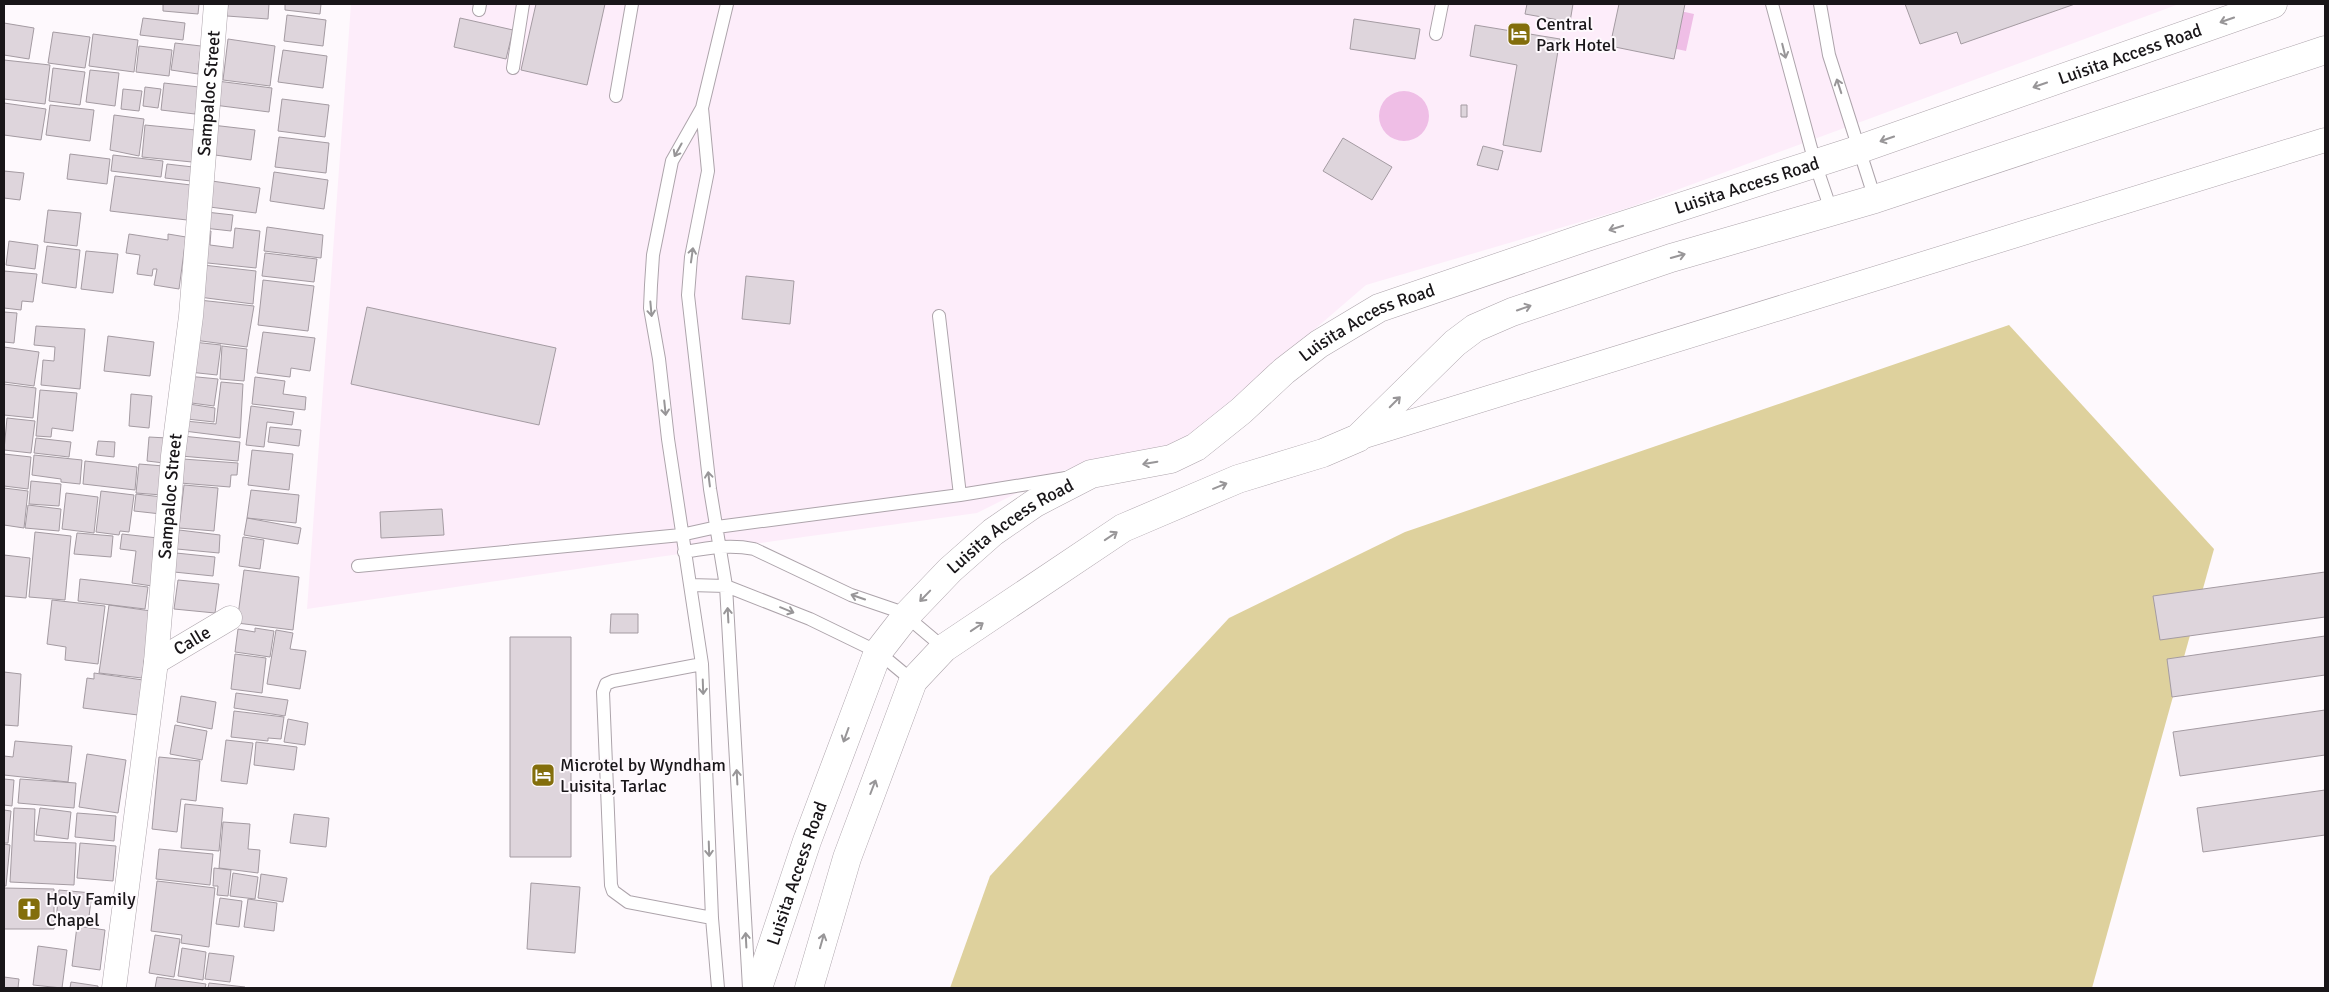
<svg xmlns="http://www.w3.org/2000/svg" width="2329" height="992" font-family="Signika,sans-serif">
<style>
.built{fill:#fdedfa}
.green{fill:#ded19d}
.water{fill:#efbee6}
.building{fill:#ded5dc;stroke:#a49ba2}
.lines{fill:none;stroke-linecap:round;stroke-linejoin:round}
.lane-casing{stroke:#ada4ab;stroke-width:14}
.street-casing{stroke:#ada4ab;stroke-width:25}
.secondary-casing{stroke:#ada4ab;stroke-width:29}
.lane{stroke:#fff;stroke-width:12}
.street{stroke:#fff;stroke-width:24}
.secondary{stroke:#fff;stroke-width:28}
.oneway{stroke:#989698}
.labels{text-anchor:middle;stroke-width:4;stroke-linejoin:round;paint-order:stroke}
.poi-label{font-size:18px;fill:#191619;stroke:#fef9fd;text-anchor:start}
.street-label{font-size:18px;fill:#191619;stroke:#fef9fd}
</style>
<rect width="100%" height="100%" fill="#fef9fd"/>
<path class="built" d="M351 4H2179L1628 208 1366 285 1184 442 1061 471 977 513 658 557 307 609Z"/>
<path class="green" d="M2009 325 2214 549 2092 988H950L990 876 1229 618 1405 532Z"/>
<path class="water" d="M1637 4H1648L1694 14 1686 51 1630 39Z
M1379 116a25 25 0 1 1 50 0a25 25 0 1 1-50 0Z"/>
<path class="building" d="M163 4H199L198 14 163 11Z
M228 4H269L268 19 227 16Z
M285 4H321L320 14 285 10Z
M536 4H605L587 85 521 70Z
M1527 4H1573L1570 22 1525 14Z
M1619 4H1685L1674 59 1610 46Z
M1905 4H2075L1961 44 1957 32 1920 44Z
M287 15 326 20 323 46 284 41Z
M143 18 185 23 183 40 140 35Z
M460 18 513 30 506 59 454 47Z
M1354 19 1420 29 1415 59 1350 49Z
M4 23 34 28 29 59 4 55Z
M1475 25 1560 39 1541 152 1503 145 1517 65 1470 56Z
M53 32 90 37 85 68 48 63Z
M93 34 138 40 134 72 89 66Z
M228 39 275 46 270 86 223 80Z
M175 43 201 46 198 74 171 70Z
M139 46 172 50 169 76 136 72Z
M283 50 327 56 323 88 278 82Z
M4 60 50 65 45 104 4 99Z
M53 68 85 72 80 105 49 101Z
M90 70 119 73 115 106 86 102Z
M217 81 272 88 269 112 214 105Z
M164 83 199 87 195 114 161 110Z
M145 87 161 89 158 108 143 106Z
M123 89 142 91 139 111 121 109Z
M282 99 329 105 325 137 278 131Z
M4 103 46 109 41 140 4 135Z
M50 105 94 110 90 141 46 135Z
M1461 105H1467V117H1461Z
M114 115 144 119 139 156 110 150Z
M145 125 196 130 192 162 142 157Z
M212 125 255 130 251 160 208 154Z
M279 137 329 143 326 173 275 167Z
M1343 138 1392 167 1372 200 1323 171Z
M1483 146 1503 151 1498 170 1477 165Z
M70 154 110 159 107 184 67 179Z
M113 155 163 161 161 177 111 171Z
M167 164 193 167 191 181 165 178Z
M4 171 24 173 20 200 4 198Z
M274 172 328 180 324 209 270 201Z
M115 176 191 185 187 220 110 211Z
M205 180 260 188 256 213 202 206Z
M48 210 81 213 77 246 44 242Z
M206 212 233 215 231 231 204 228Z
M267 227 323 235 321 258 264 251Z
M235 228 260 231 256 268 198 262 201 231H211L210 245 233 248Z
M129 234 168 240V234L186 237 179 289 154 285 157 269H153L152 276 137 274 140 255 126 253Z
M9 241 38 245 35 269 6 265Z
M47 246 80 250 76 288 42 283Z
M86 251 118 254 113 293 81 289Z
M265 253 317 259 314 282 262 276Z
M203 265 256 271 253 304 199 297Z
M4 271 37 274 33 302 22 301 21 310 4 308Z
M746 276 794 281 790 324 742 319Z
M263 280 314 286 308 331 258 325Z
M199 300 254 306 247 347 194 340Z
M367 307 556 348 539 425 351 384Z
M4 312 17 313 14 343 4 342Z
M36 326 85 329 80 389 41 385 43 360 54 361 55 347 34 345Z
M263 332 315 338 310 371 291 368 290 377 257 373Z
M108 336 154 342 150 376 104 371Z
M193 342 221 345 217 375 189 372Z
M222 346 247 349 244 381 220 379Z
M4 347 39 352 34 386 4 382Z
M187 376 218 379 214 406 184 402Z
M255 377 285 381 283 394 306 397 305 410 252 404Z
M221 382 243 384 240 438 184 431 185 421 216 424Z
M4 384 36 388 33 418 4 415Z
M40 390 77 393 73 431 52 428 51 437 36 436Z
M131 394 152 396 149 428 129 426Z
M189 404 215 408 214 422 187 419Z
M251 406 294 412 292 425 267 422 264 447 246 445Z
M7 418 35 421 31 453 4 450Z
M270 427 301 430 299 446 268 442Z
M182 436 240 442 238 461 181 456Z
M149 437 167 438 164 463 147 461Z
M36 438 71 442 69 457 34 453Z
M98 441 115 442 114 457 96 455Z
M252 450 293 454 289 490 248 485Z
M4 454 31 457 28 489 4 486Z
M34 455 82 460 80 484 61 482V479L32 475Z
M183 459 238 463 237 475H231L230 487 180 483Z
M85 461 137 467 135 490 83 484Z
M139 464 164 466 162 495 136 493Z
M31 481 61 484 59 506 29 504Z
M184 485 218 488 214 531 179 528Z
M4 488 28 491 24 528 4 525Z
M251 490 299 495 296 523 247 518Z
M101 491 134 495 129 532 120 531 119 535 96 532Z
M66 493 98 497 94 533 62 529Z
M136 494 162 497 161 514 134 511Z
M28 505 61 509 59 531 25 528Z
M442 509 444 535 381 538 380 512Z
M247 518 301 528 298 544 244 535Z
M179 530 220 535 219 553 177 549Z
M35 532 71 536 65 600 29 597Z
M77 533 113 536 111 557 74 554Z
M122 534 158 538 152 586 132 583 136 551 120 549Z
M243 537 264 540 260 569 239 566Z
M176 553 215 557 213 576 174 572Z
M4 555 30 558 26 598 4 596Z
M244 570 299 577 293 630 237 623Z
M2325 572V617L2160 640 2153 596Z
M80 579 148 587 145 609 78 601Z
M178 580 219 584 215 613 174 609Z
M52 600 105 606 98 664 65 660 66 647 47 644Z
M109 605 151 611 142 678 99 673Z
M611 614H638V633H610Z
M255 628 274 631 270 657 235 652 238 629 255 632Z
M276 630 293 633 290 649 306 651 300 689 267 684Z
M2325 636V675L2172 697 2167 659Z
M510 637H571V857H510Z
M235 654 266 658 262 693 231 689Z
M4 672 21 674 18 726 4 725Z
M94 673 143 680 138 715 83 708 87 678 94 679Z
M236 693 288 700 285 716 234 708Z
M181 696 216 702 212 729 177 722Z
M2325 710V755L2180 776 2173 732Z
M234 711 284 717 281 739 268 738V741L231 737Z
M288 719 308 723 305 745 284 742Z
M175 725 207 731 202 760 170 754Z
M226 740 253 743 247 784 221 781Z
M15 741 72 746 68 782 4 775V756L13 757Z
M256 742 297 747 294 770 254 765Z
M87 754 126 760 118 813 79 807Z
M159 757 200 761 196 801 181 799 177 832 152 829Z
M4 779 14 780 12 806 4 805Z
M20 779 76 783 74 808 18 803Z
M2325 790V835L2203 852 2197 808Z
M185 804 223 808 219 851 181 848Z
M14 808 35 809 34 841 76 843 74 885 10 882Z
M40 808 71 812 68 839 36 835Z
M4 810 11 811 8 843H4Z
M77 813 116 816 114 841 75 837Z
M294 814 329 818 326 847 290 843Z
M223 822 250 824 248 849 260 850 258 873 219 868Z
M80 843 116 846 113 881 77 878Z
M4 844 10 845 6 886H4Z
M159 849 213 854 210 885 156 879Z
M214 868 231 870 228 896 217 895 218 886H213Z
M233 873 258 877 255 899 230 896Z
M261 874 287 878 283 902 258 898Z
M157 881 215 888 209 947 181 943 182 935 151 931Z
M531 883 580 887 575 953 527 949Z
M4 888 54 889V929H4Z
M59 890 92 893 88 924 56 920Z
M220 898 242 901 239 927 216 924Z
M248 899 277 903 274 931 244 927Z
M77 926 105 930 100 970 72 966Z
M155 935 180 939 174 977 149 973Z
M38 946 67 950 62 988 33 985Z
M182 948 206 952 203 980 178 976Z
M209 953 234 956 230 982 205 979Z
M4 977 19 979 18 988H4Z
M157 977 206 984 205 988H155Z
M71 982 98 986V988H70Z
M209 983 245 987V988H208Z"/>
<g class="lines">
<g class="lane-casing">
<path id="lane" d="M1772 4 1815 163 1832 213
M1820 4 1829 55 1875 199
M479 10 480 4
M1436 34 1442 4
M513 68 523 4
M616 96 632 4
M702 108 708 171 691 257 688 295 710 489 726 586 749 988
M939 316 960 495
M684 552C708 548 730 544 754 549L851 595 895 610 906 616 944 648
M358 566 681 535 717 527 960 495 1066 478
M690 585 726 586 810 619 878 652 913 681
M702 664 613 681 606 684 603 692 611 885 613 891 628 902 712 918
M718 988 712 918 702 664 668 439 659 359 650 308 651 285 653 255 672 161 702 108 727 4"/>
</g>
<g class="street-casing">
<g id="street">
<path d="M1358 438 2325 140"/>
<path id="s1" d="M156 662 230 618"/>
<path id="s2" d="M114 988 156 662 173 456 191 316 216 4"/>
</g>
</g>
<g class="secondary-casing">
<g id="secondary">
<path id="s3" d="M758 988 807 841 878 652 906 616 950 570 993 532 1035 503 1091 474 1171 459 1196 447 1241 411 1284 371 1319 344 1379 308 1584 238 1860 149 2273 4"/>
<path d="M809 988 847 858 913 681 944 648 1123 528 1238 479 1323 453 1358 438 1455 343 1475 328 1512 312 1671 258 1875 199 2325 50"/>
</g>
</g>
<use href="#lane" class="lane"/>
<use href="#street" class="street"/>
<use href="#secondary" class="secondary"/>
</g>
<defs><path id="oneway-shaft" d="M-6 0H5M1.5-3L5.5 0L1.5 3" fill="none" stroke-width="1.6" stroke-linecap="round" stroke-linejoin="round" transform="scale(1.25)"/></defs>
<g class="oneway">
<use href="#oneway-shaft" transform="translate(2227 20) rotate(161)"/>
<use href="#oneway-shaft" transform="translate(1784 51) rotate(76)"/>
<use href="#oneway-shaft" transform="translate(2040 85) rotate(161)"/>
<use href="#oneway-shaft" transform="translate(1839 86) rotate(-108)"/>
<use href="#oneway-shaft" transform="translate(1887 139) rotate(161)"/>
<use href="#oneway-shaft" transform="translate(678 150) rotate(119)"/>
<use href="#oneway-shaft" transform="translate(1616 228) rotate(163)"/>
<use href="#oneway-shaft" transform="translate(692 255) rotate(-82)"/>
<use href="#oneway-shaft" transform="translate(1678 256) rotate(-16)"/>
<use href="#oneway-shaft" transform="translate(1524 308) rotate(-19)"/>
<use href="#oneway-shaft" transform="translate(651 309) rotate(85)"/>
<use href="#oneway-shaft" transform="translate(1395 402) rotate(-45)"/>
<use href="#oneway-shaft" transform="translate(665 408) rotate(84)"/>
<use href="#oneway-shaft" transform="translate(1150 463) rotate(170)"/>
<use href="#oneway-shaft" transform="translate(709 479) rotate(-97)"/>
<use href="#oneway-shaft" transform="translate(1220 486) rotate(-22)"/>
<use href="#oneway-shaft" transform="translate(1111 536) rotate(-34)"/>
<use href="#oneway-shaft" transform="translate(925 596) rotate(134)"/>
<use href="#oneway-shaft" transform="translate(858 597) rotate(-161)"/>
<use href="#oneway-shaft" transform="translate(787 610) rotate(22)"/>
<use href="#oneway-shaft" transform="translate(728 615) rotate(-93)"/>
<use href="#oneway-shaft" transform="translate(977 627) rotate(-34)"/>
<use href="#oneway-shaft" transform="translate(703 687) rotate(88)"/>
<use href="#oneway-shaft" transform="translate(846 735) rotate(110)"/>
<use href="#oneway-shaft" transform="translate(737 777) rotate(-93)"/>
<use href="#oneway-shaft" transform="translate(873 787) rotate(-69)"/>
<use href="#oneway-shaft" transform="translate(709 849) rotate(88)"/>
<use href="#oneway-shaft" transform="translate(746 940) rotate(-93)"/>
<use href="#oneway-shaft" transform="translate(822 941) rotate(-74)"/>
</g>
<defs>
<g id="hotel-square" transform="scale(1.25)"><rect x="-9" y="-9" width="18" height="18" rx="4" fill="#836e0c" stroke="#fef9fd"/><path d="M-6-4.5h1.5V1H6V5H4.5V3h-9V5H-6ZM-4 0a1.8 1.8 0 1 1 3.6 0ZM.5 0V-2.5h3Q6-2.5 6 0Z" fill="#fff"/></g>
<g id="church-square" transform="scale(1.25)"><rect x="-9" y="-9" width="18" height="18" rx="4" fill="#836e0c" stroke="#fef9fd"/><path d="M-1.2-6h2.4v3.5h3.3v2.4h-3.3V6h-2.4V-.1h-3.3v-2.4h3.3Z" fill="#fff"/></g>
</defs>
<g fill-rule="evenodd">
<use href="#hotel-square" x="1519" y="34"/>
<use href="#hotel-square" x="543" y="775"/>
<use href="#church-square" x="29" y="909"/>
</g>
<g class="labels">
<g class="poi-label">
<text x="1536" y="30">Central<tspan x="1536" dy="21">Park Hotel</tspan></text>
<text x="560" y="771">Microtel by Wyndham<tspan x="560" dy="21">Luisita, Tarlac</tspan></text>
<text x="46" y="905">Holy Family<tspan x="46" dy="21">Chapel</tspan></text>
</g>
<g class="street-label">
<text dy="6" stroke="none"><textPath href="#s3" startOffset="1770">Luisita Access Road</textPath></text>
<text dy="6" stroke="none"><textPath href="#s2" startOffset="900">Sampaloc Street</textPath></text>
<text dy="6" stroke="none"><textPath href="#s3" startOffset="1365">Luisita Access Road</textPath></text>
<text dy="6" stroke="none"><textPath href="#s3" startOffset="960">Luisita Access Road</textPath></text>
<text dy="6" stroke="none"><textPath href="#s2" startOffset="495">Sampaloc Street</textPath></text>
<text dy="6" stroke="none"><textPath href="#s3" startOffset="541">Luisita Access Road</textPath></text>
<text dy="6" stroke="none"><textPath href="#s1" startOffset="42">Calle</textPath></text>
<text dy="6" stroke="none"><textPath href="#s3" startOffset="121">Luisita Access Road</textPath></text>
</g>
</g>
<rect width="2329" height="992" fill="none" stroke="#191619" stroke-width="10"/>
</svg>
